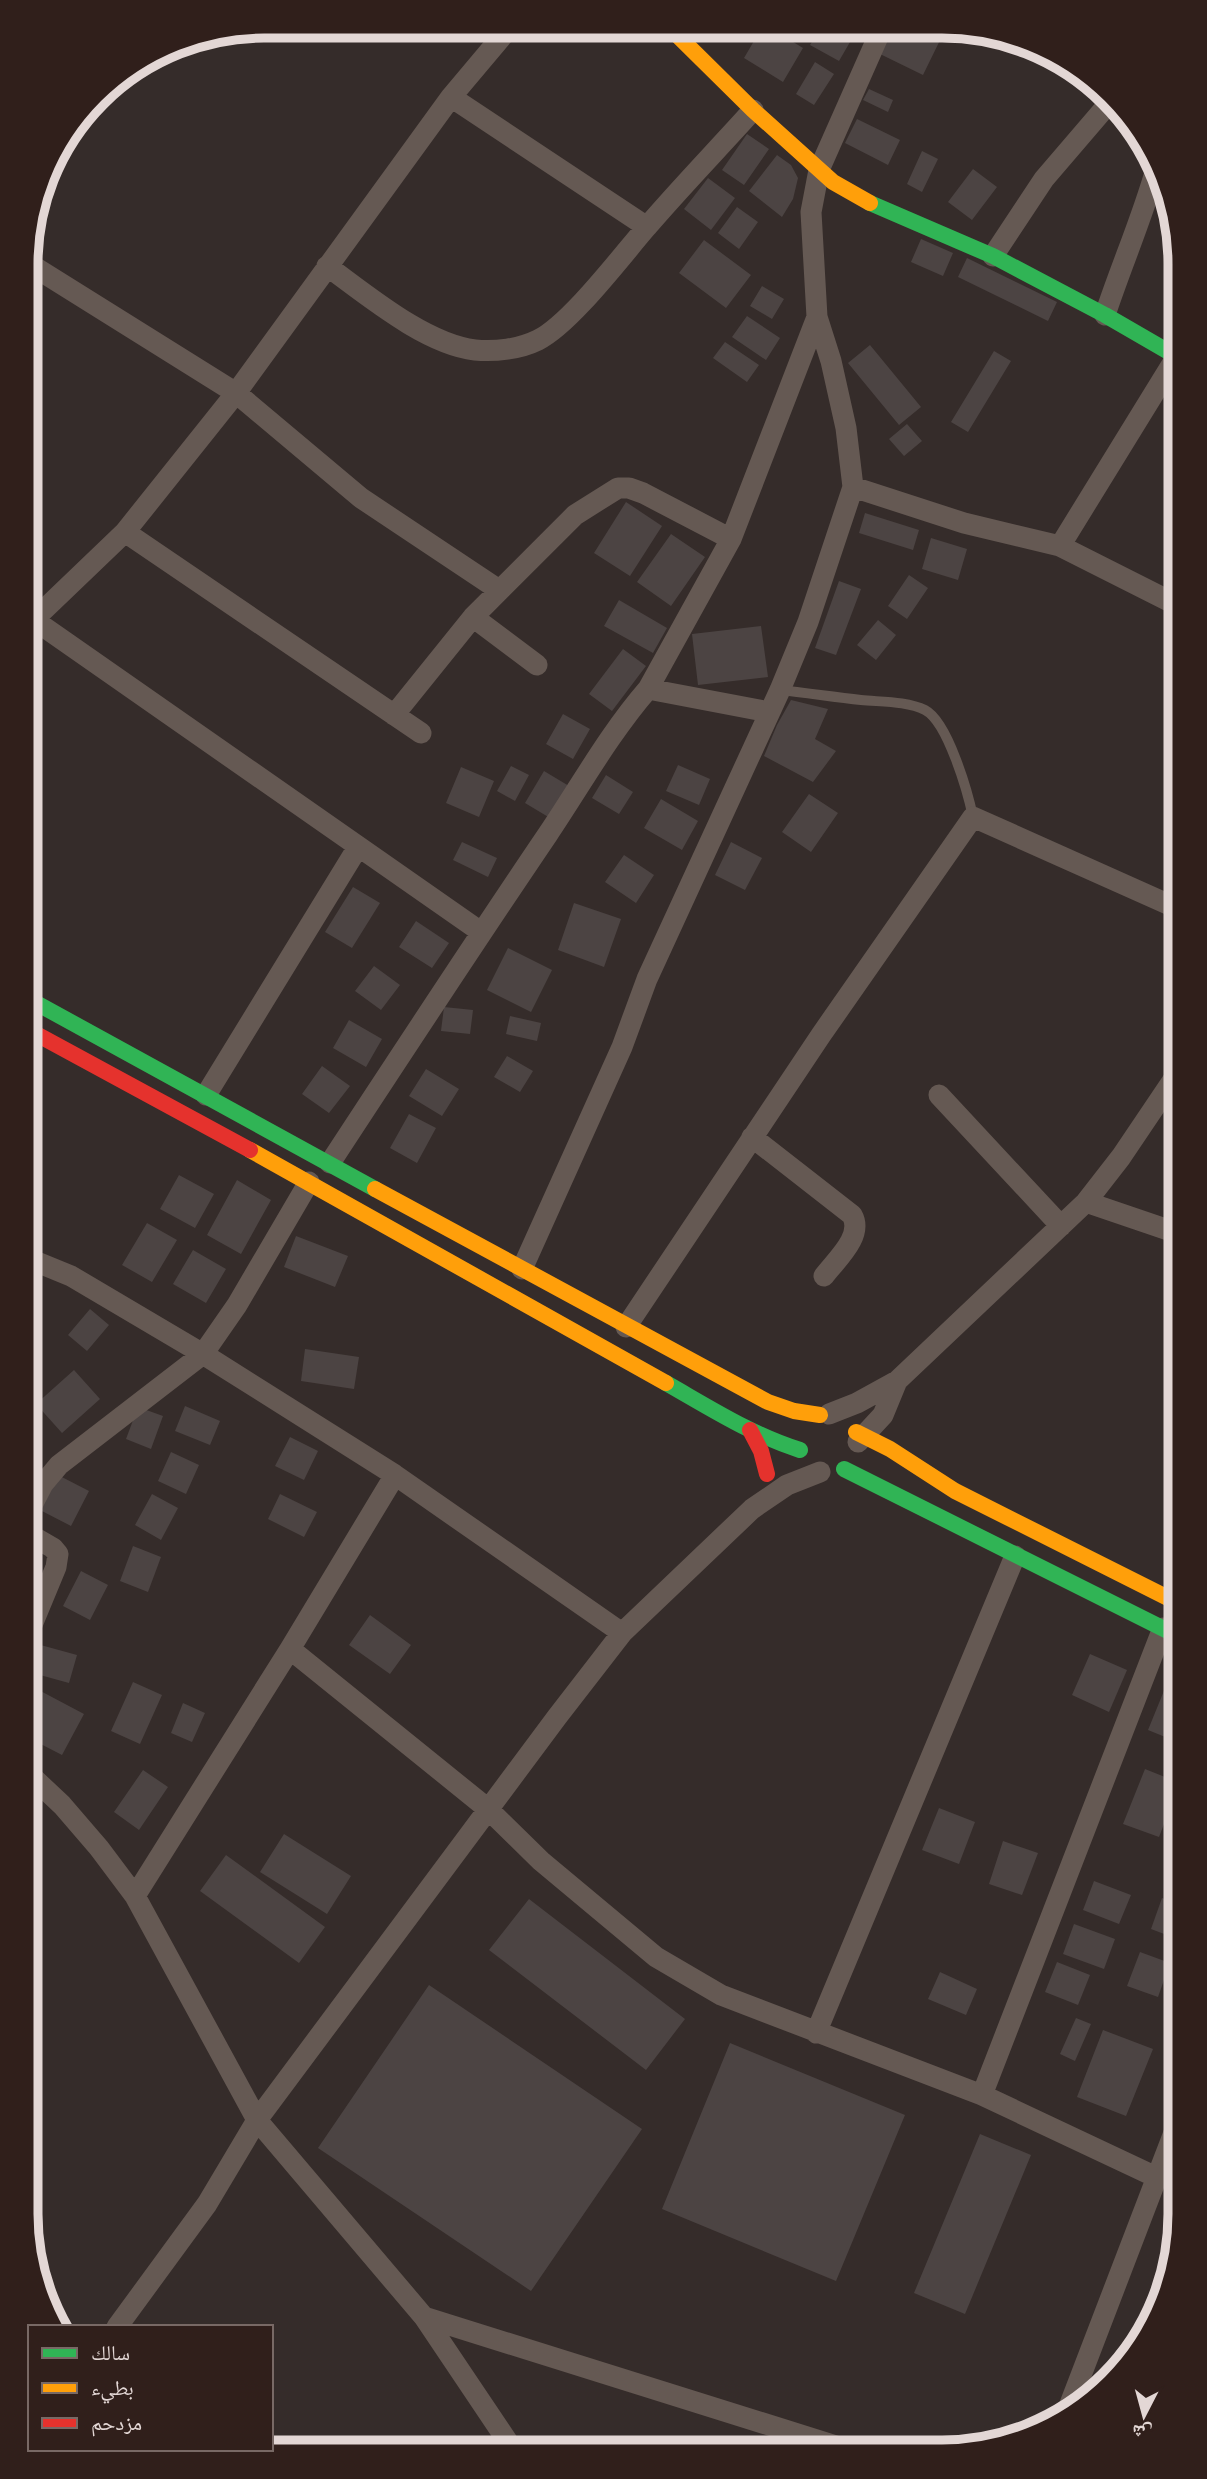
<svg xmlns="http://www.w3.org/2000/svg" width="1207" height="2479" font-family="Overpass,'Noto Naskh Arabic',sans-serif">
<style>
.building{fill:#4c4443}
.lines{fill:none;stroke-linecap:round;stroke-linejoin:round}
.lane{stroke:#655953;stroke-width:10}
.street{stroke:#655953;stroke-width:21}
.fast{stroke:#30b455;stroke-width:16}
.slow{stroke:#ff9f0a;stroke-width:16}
.jam{stroke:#e5322d;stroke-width:16}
.rim{fill:none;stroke:#e3d7d5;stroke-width:9}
</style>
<rect width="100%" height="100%" fill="#352c2a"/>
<path class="building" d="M761 29H772L803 48 783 82 744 58Z
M819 30H857L839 61 810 45Z
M893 30H945L923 75 880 54Z
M815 62 834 74 814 105 796 94Z
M869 89 893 100 888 112 863 100Z
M857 119 900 140 888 165 845 143Z
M747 134 769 149 744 185 722 170Z
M922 151 938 159 922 192 907 184Z
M777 155 791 165 798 178 793 199 782 217 749 191Z
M973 169 997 187 972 220 948 202Z
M708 178 735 198 711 230 684 209Z
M737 207 758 222 739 249 718 233Z
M921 239 953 253 943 276 911 262Z
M704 240 751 275 726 308 679 273Z
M967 258 1057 302 1048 321 958 277Z
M762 286 784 299 772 319 750 306Z
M747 316 780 338 766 360 732 337Z
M725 342 759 365 747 382 713 358Z
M870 345 921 407 899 425 848 363Z
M994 351 1011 361 968 432 951 422Z
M907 424 922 441 904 456 889 439Z
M626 502 662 526 630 576 594 553Z
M865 513 919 530 913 550 859 533Z
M671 534 705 557 671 606 637 582Z
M931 538 967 549 958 580 922 569Z
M909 575 928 588 907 619 888 606Z
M839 581 861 589 836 655 815 648Z
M619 600 667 628 653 653 604 626Z
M878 620 896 635 876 660 857 645Z
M761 626 768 677 698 685 692 634Z
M623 649 646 666 612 711 589 694Z
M791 700 828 709 815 739 836 751 813 782 764 756 777 725Z
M563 714 590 729 573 759 546 744Z
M678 765 710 779 699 805 666 791Z
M511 766 529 775 515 801 497 791Z
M461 767 494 781 479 817 446 803Z
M544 771 569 786 550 818 525 803Z
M606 775 633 792 619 814 592 798Z
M809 794 838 813 811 852 782 832Z
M661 799 698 821 682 850 644 828Z
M462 842 497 858 488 877 453 860Z
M731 842 762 858 745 890 715 875Z
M624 855 654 875 636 903 605 882Z
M353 887 380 903 352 948 325 932Z
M574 903 621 919 604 967 558 950Z
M416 921 449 943 432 968 399 947Z
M508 948 552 970 531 1012 487 990Z
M374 966 400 985 381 1010 355 991Z
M444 1007 473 1010 470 1034 441 1031Z
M510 1016 541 1023 537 1041 506 1034Z
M349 1020 382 1039 366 1067 333 1048Z
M507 1056 533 1071 520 1092 494 1077Z
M322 1066 350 1086 329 1113 302 1094Z
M426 1069 459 1089 442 1116 409 1096Z
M409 1114 436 1128 417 1163 390 1148Z
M179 1175 214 1194 195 1228 160 1209Z
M237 1180 271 1200 241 1254 207 1235Z
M147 1223 177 1240 152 1282 122 1265Z
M296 1236 348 1256 335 1287 284 1267Z
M193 1250 226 1269 206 1303 173 1284Z
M90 1309 109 1325 87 1351 68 1335Z
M305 1349 359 1357 354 1389 301 1381Z
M74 1370 100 1399 62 1433 36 1404Z
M185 1406 220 1421 210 1445 175 1431Z
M138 1407 163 1416 151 1449 126 1439Z
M290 1437 318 1451 304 1480 275 1466Z
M27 1452 39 1457 27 1484Z
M171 1452 199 1465 186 1494 158 1481Z
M56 1474 89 1491 71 1526 38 1509Z
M152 1494 178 1508 161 1540 135 1525Z
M280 1494 317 1512 304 1537 268 1519Z
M27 1543 43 1552 27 1583Z
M133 1546 161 1557 148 1592 120 1581Z
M81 1571 108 1585 90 1620 63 1606Z
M370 1615 411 1645 390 1674 349 1645Z
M37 1644 77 1655 69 1683 29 1672Z
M1090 1654 1127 1670 1109 1712 1072 1695Z
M1170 1676 1180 1680V1743L1148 1730Z
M133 1682 162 1695 140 1744 111 1731Z
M33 1687 84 1714 62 1755 27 1737V1700Z
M183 1703 205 1713 192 1742 171 1733Z
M1145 1769 1180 1783 1159 1837 1123 1824Z
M143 1770 168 1787 139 1830 114 1812Z
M939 1808 975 1822 959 1864 922 1850Z
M284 1834 351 1876 327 1914 260 1872Z
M1003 1841 1038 1853 1022 1895 989 1884Z
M226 1855 325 1927 299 1963 200 1891Z
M1176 1864 1180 1866V1895L1165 1889Z
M1094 1881 1131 1895 1119 1924 1083 1910Z
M1162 1898 1180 1905V1940L1151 1929Z
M529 1899 685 2019 646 2070 489 1950Z
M1074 1924 1115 1939 1104 1969 1063 1954Z
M1140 1952 1170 1963 1158 1997 1127 1986Z
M1057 1962 1090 1975 1078 2005 1045 1992Z
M940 1972 977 1989 966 2015 928 1999Z
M429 1985 642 2129 531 2291 318 2148Z
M1076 2018 1091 2024 1075 2061 1060 2054Z
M1103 2030 1153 2049 1126 2116 1077 2097Z
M730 2043 905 2115 836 2281 662 2209Z
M980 2134 1031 2155 965 2314 914 2293Z"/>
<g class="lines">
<path class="lane" d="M780 690C807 693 834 697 861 700 880 702 907 701 925 710 948 722 968 793 973 817"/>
<path class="street" d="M983 31 1010 41
M451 97 647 227
M993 256 1044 179 1110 102
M28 263 236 393 361 498 499 590
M327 266C367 295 425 344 475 350 495 352 520 349 538 340 570 324 620 258 645 229 680 188 717 150 753 110
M1105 315C1121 266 1142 219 1156 169
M853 487 964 523 1060 546 1181 607
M125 532 421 733
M1060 546 1177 356
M34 620 481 932
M28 625 125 532 236 393 451 97 509 28
M537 665 473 617 575 515 618 488H629L643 493 731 539
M648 689 731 539 817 317
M394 715 473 617
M206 1095 358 847
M939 1095 1061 1226
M752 1137 852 1215C864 1236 836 1260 824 1276
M330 1163C402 1053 474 943 548 834 581 785 609 734 648 689L769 712
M1086 1202 1180 1234
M27 1258 71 1276 203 1354 395 1475 622 1633
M522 1269 622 1047 647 979 780 690 808 622 853 487 846 428 831 361 817 317 811 212 819 170 881 30
M626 1327 821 1035 973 817 1181 910
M829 1414 857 1403 897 1381 1086 1202 1121 1157 1181 1068
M858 1442 883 1415 897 1381
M27 1515 43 1484 59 1465 203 1354 237 1305 309 1182
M27 1637 56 1567 58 1554 53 1548 27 1533
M290 1649 488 1809 541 1861 656 1957 721 1995 982 2095 1156 2177
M27 1772 62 1805 99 1848 135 1896 257 2120 424 2317 514 2451
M135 1896 290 1649 395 1475
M816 2033 1015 1556
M982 2095 1163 1628
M424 2317 855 2452
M117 2327 207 2204 257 2120 557 1717 622 1633 752 1509 787 1485 820 1472
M1065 2417 1180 2117"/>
<path class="fast" d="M870 203 993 256 1105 315 1181 359
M27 998 375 1189
M666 1383C710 1408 752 1435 800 1450
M844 1469 1180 1637"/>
<path class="slow" d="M671 29 753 110 833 182 870 203
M250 1150 666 1383
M375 1189 768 1402 794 1411 820 1415
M856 1432 890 1449 955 1491 1180 1604"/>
<path class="jam" d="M27 1029 250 1150
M750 1430 761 1451 767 1474"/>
</g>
<path d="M0 0H1207V2479H0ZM264 38H942A226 226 0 0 1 1168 264V2214A226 226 0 0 1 942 2440H264A226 226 0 0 1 38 2214V264A226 226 0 0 1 264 38Z" fill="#301f1b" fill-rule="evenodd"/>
<path class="rim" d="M264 38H942A226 226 0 0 1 1168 264V2214A226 226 0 0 1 942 2440H264A226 226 0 0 1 38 2214V264A226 226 0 0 1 264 38Z"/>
<rect x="28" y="2325" width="245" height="126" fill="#301f1b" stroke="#786965" stroke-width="2"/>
<rect x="42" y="2348" width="35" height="10" fill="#30b455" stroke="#786965" stroke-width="2"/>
<text x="91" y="2360" font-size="21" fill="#e3d7d5">سالك</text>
<rect x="42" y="2383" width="35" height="10" fill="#ff9f0a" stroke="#786965" stroke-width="2"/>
<text x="91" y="2395" font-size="21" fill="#e3d7d5">بطيء</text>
<rect x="42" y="2418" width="35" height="10" fill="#e5322d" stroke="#786965" stroke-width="2"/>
<text x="91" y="2430" font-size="21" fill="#e3d7d5">مزدحم</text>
<g transform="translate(1144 2416) rotate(186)" stroke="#301f1b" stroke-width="5" paint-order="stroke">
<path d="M0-5L12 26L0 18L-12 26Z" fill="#e3d7d5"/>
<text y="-10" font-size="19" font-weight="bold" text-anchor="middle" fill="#e3d7d5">ش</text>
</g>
</svg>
